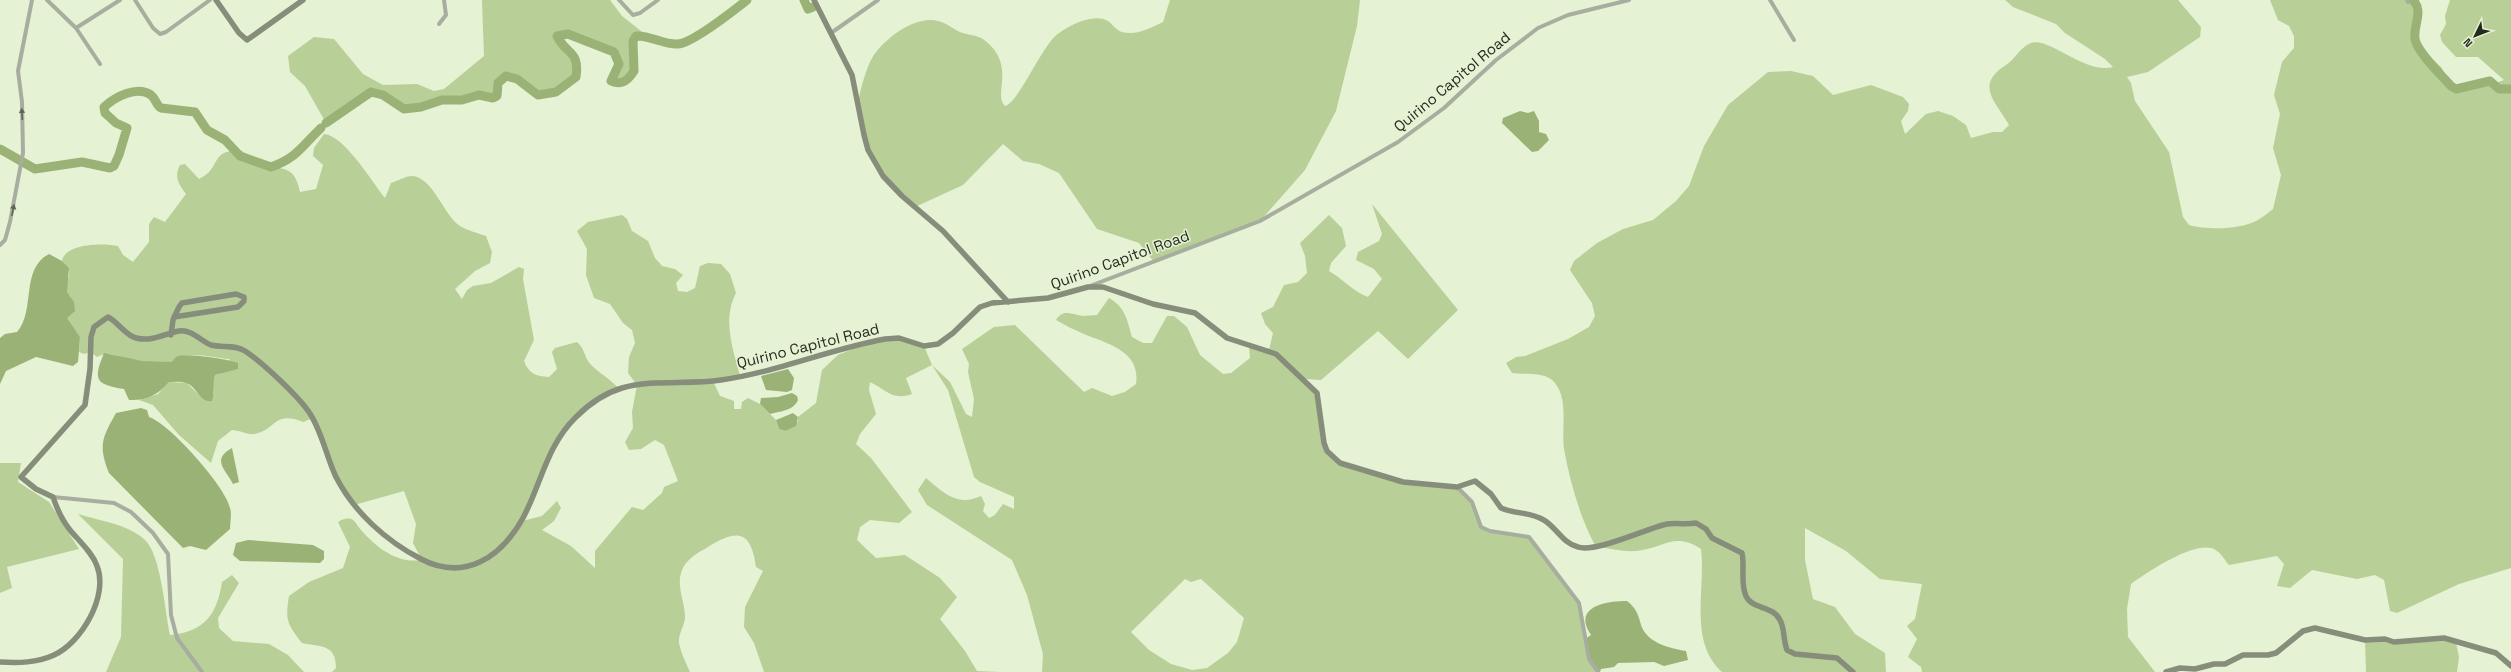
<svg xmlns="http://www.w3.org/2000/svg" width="2511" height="672" font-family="'Space Grotesk',sans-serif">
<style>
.green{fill:#b9cf98;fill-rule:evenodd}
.water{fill:#9bb277}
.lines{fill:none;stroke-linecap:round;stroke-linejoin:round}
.river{stroke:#9bb277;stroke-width:9}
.street{stroke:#a7ad9f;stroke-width:4}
.secondary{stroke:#868d7a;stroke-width:5.5}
.oneway{fill:#606558}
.labels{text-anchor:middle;stroke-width:3;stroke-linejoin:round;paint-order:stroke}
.street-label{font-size:15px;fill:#252a1e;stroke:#e5f2d3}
</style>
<rect width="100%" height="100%" fill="#e5f2d3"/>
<path class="green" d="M482 0H610L622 16 646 35 636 36 634 41V71C628 80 622 86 611 81L619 64 614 52 568 34 557 37C566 55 580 50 576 77L556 92 538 95 516 79 506 76 498 83 497 96 493 98 479 95 462 100H441L421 107 404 109 383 95 371 92 326 123 305 86 290 72 288 56 314 37 334 39 363 74 383 85 417 84 434 91 444 89 484 56Z
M1170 0H1360L1357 26 1336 111 1305 170 1260 221 1154 262 1139 243 1097 229 1059 173 1039 164 1023 161 1003 144 963 185 915 207C898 192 876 171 868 149 865 139 857 107 859 98 861 87 866 70 871 60 882 40 914 15 938 21 947 23 953 29 960 32 967 35 977 35 983 39 1018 65 992 94 1005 106 1018 104 1043 43 1059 33 1071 25 1093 13 1108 21 1112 24 1117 31 1122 32 1137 36 1150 28 1163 22Z
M2005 0H2178L2201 27 2200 37 2148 72 2127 77 2131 83 2135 101 2169 152 2183 217 2189 225C2207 230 2240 230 2258 220 2263 217 2268 213 2273 209L2281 175 2273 148 2280 114 2274 95 2282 62 2294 48V36L2289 26 2278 20 2270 0H2415L2414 22 2418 31 2415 40 2417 44 2442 68 2447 82 2458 88H2475L2481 85 2485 87 2504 80 2478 57H2456L2442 42 2440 35 2446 24 2445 16 2450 0H2511V568L2459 584 2397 613 2390 611 2384 580 2375 575 2357 579 2312 570 2290 588 2277 586 2284 564 2277 556 2229 565C2225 561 2222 554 2217 551 2200 536 2146 573 2131 584L2127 609 2128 637 2155 672H1922L1921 667 1908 657 1917 639 1907 626 1915 619 1922 584 1880 579 1846 551 1805 528V560L1813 599 1835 607 1855 634 1885 653 1886 672H1722C1688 641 1706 589 1701 549 1674 531 1663 549 1636 551 1623 552 1609 548 1596 547 1580 518 1570 482 1564 449 1561 428 1569 401 1555 383 1546 371 1526 375 1512 373L1506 363 1516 357 1525 356 1568 339 1589 327 1595 316 1592 303 1570 270 1574 261 1597 243 1623 229 1653 220 1676 201 1689 186 1704 146 1728 105 1768 72 1791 71 1813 76 1833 95 1871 85 1903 97 1909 104 1908 111 1901 121 1905 134 1926 114 1938 111 1953 116 1966 125 1971 138 1993 132H2002L2009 125C1996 102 1974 85 2006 65 2015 59 2020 48 2029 44 2046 33 2084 75 2113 67L2105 59 2065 33 2056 24 2013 7Z
M324 134C345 136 372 182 385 198L391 183C397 181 406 176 412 176 433 177 444 216 460 226 468 231 478 233 486 236L492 252 490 263 475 271 455 289 462 299 467 290 473 286 491 283 519 267 524 269 523 279 534 340 524 361C529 374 536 376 549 377L557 369 552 352 555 348 577 342C584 348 584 354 588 361 594 370 611 379 619 389L599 399 561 434 522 521 542 516 557 501 561 508 554 521 542 530 571 546 595 568V551L632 507 643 510 662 493 664 487 678 481 664 445 655 440 641 449 629 450 625 442 633 428 632 412 637 385 628 373 629 357 635 343 632 330 623 323 610 304 594 298 586 275 587 249 577 231 588 222 622 215 627 219 632 231 648 241 655 258 662 266 675 269 683 275 676 283 678 291 687 292 695 288 700 266 708 263 721 264 730 274 736 293C722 320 733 349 740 376L713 381 720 396 734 401V409H741L742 402 748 398 760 404 776 420 779 429 785 431 798 421V417L816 403 822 370 838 355 872 341 899 338 924 346 932 365 950 382 966 414 972 417 974 399 968 372 969 364 962 349 994 327 1015 325 1084 392 1092 388 1112 396 1125 392 1136 384C1141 351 1108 344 1084 334 1074 330 1065 325 1056 320 1063 308 1073 315 1083 316 1088 316 1093 315 1097 315L1109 298C1125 307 1127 319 1132 337L1143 343H1152L1167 316H1174L1187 327 1200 355 1223 374 1231 373 1250 358 1249 347 1269 350 1273 333 1265 324 1261 313 1273 307 1284 285 1298 282 1307 273 1305 256 1300 243 1329 215 1342 228 1346 246 1331 263 1329 271C1343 279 1354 292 1368 297L1382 279 1374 269 1356 260 1358 252 1379 241 1382 234 1372 204 1458 310 1408 359 1378 331 1321 380 1305 379 1317 393 1324 443 1334 458 1387 479 1457 487 1467 495 1481 527 1490 531 1529 537 1579 603 1581 618 1598 672H1042L1043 654 1027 595 1012 560 927 505 918 490 926 478C944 493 957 507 981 496L985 504 983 511 989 518 995 515 1003 504 1014 509V497L980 482 974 477 948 390 932 365 906 378 912 394C892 401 887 390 870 382L869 390 876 414 860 434 856 444 871 458 912 512 899 523 870 520 860 527 857 540 876 558 905 555 940 578 957 597 940 619 965 651 977 671 1000 672H764L754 643 744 627 745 607 763 571 756 567C751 530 737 529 708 547 699 552 690 557 684 566 674 583 685 600 685 617 685 625 678 634 679 643 681 653 686 663 690 672H332L336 668C336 644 321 647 302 643 287 624 285 620 289 596L309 582 343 568 350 547 338 522C343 519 348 517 353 520 356 522 358 527 361 530 377 548 397 564 422 560L413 543 416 524 404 491 354 505 337 478 313 418 303 422C273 410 276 431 254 434 247 435 239 430 232 430L218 441 211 463 179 435 153 405 139 400 158 394 169 382 187 383 202 398 214 393 212 384 215 375 220 374 230 359C211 358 185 349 171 362 162 362 151 363 142 361 136 359 130 360 124 358 113 355 108 351 97 357L91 352 84 354 79 352 80 337 66 318 72 313C71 306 68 298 67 291 66 276 75 274 62 261 65 243 104 243 118 246L123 255 133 262 149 242V224L154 217 165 222 186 194C178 183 174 177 180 165L185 164 199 179C223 168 208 149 242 151 248 154 252 160 258 162 281 172 294 162 300 192L316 189 323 165 313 156 314 148ZM1185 579 1191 582 1201 579 1244 618 1237 642 1228 653 1207 668 1192 670 1171 664 1149 650 1131 632Z
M0 463H21L18 482 49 502 79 549 7 567 12 588 0 593Z
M78 514C100 521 127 524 144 539 161 553 165 612 170 635 204 632 217 615 222 582L232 575 239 583 218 618 219 628 233 641 269 644 288 655 304 672H106L121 637 123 559Z
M2429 638 2456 643 2459 657 2457 672H2366L2365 640 2394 642Z"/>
<path class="water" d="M1520 111 1528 113 1534 111 1539 121V132L1546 134 1549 140 1538 151 1532 152 1502 123 1503 118Z
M49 254 62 261 69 268 67 292 74 302 75 311 67 318 80 337 78 362 73 366 36 357 6 371 0 384V338L5 334 17 332C36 310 20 269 49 254Z
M104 353 143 361 171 362C173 361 175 357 178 356 187 353 229 359 238 363V369L215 375C212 385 215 392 212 401 199 403 197 386 186 383 180 381 174 382 169 382 158 395 146 401 129 400L124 389C95 384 93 380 104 353Z
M788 369 794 378 792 390 787 392 766 390 761 376Z
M792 393 797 396 798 400C793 411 781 411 770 414L760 404 761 398 778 397Z
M141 408 147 410 149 417C169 423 226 487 230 508 232 514 230 523 230 529L206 550 190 546 183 548 109 473C98 445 102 438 116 413Z
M793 413 798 417 796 426 785 431 779 429 776 420Z
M232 448 239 482 233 484C227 471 210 460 232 448Z
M248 540 313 545 324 551V559L320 563 240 561 233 555 236 543Z
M1627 601C1636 608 1638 614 1641 625 1647 643 1669 648 1686 651L1688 660 1664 666 1654 662 1618 663 1614 667 1601 669 1600 672 1589 659 1585 639 1591 635C1572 607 1605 601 1627 601Z"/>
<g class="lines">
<path class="river" d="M804 0 808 9 813 7
M2413 0C2424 11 2413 25 2415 39 2417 52 2442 76 2451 86L2456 89 2490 81 2499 89H2511
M326 123 371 92 383 95 404 109 421 107 442 100H462L479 95 493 98 497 96 498 83 506 76 517 79 538 95 556 92 576 77C580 50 566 55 557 36L568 34 614 52 619 64 611 81C622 86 628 80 634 71L633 41 636 36C650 35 664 45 678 44 693 43 733 11 747 0
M0 149 35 169 82 162 110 168 114 166 119 155 127 128 116 123 105 113 104 107C115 97 137 85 151 95 156 99 156 105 161 108L195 112 207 130 225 140 240 156 271 167C297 158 302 146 321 128"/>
<path class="street" d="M47 0 76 28 100 64
M135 0 153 28 160 34 166 32 210 0
M619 0 633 15 640 13 658 0
M1770 0 1794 40
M2407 0 2408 2
M439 24 446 15 444 0
M76 28 120 0
M831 33 878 0
M0 245 5 240 10 222 23 153 22 102 18 71 32 0
M1090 286 1260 221 1398 142 1444 108 1496 60 1538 28 1568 15 1629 0
M1457 487 1472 502 1481 527 1490 531 1529 537 1579 603 1589 659 1598 672
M53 497 114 503 131 512 153 533 168 554 171 615 177 638 202 672"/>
<path class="secondary" d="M216 0 239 33 247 40 303 0
M814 0 852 75 864 135 868 150 883 176 902 196 943 231 1008 302
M171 335 173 320C176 314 178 307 182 303L236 294 244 297V301L238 307 174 317
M0 662C18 663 37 663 54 655 81 643 109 596 97 566 92 552 79 541 70 530 62 520 57 509 53 497L36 489 21 477 85 405 90 369 91 337 94 327 108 317C118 322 125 335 136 338 152 342 164 334 179 331 191 329 201 341 211 345 222 348 235 344 245 351 262 362 303 400 312 417 323 436 327 458 336 477 354 512 386 541 421 559 465 582 501 557 523 518 541 484 547 445 576 417 588 405 605 393 622 388 653 379 688 385 721 380 777 372 830 349 885 339L899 338 924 346 938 344 953 333 980 307 992 303 1048 298 1088 287H1103L1153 304 1195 313 1227 338 1276 354 1317 393 1324 443 1327 451 1340 463 1403 482 1457 487 1475 481 1491 494 1501 508C1515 514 1529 512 1542 519 1556 526 1562 543 1578 547 1594 553 1644 530 1663 525 1674 522 1685 525 1696 523L1706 529 1712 538 1742 553C1745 566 1740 583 1746 596 1752 610 1773 605 1780 620 1785 629 1783 640 1787 650L1795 654 1837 658 1853 672
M2166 672 2180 668 2195 669 2214 664H2225L2243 655H2268L2276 653 2303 631 2315 628 2365 640 2385 639 2394 642 2444 638 2496 653 2511 666"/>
</g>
<defs><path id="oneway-solid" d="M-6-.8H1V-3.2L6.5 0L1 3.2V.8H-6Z"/></defs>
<g class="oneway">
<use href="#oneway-solid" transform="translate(22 114) rotate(-93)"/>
<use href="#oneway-solid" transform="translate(13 210) rotate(-78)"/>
</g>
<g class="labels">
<g class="street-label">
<text transform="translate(1452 82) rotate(-40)" y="5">Quirino Capitol Road</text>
<text transform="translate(1120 260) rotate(-20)" y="5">Quirino Capitol Road</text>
<text transform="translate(808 346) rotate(-14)" y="5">Quirino Capitol Road</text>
</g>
</g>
<g transform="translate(2475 36) rotate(227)" stroke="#e5f2d3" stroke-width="3" paint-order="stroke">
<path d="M0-3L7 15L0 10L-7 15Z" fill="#252a1e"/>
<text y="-6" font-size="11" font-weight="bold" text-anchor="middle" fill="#252a1e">N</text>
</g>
</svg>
